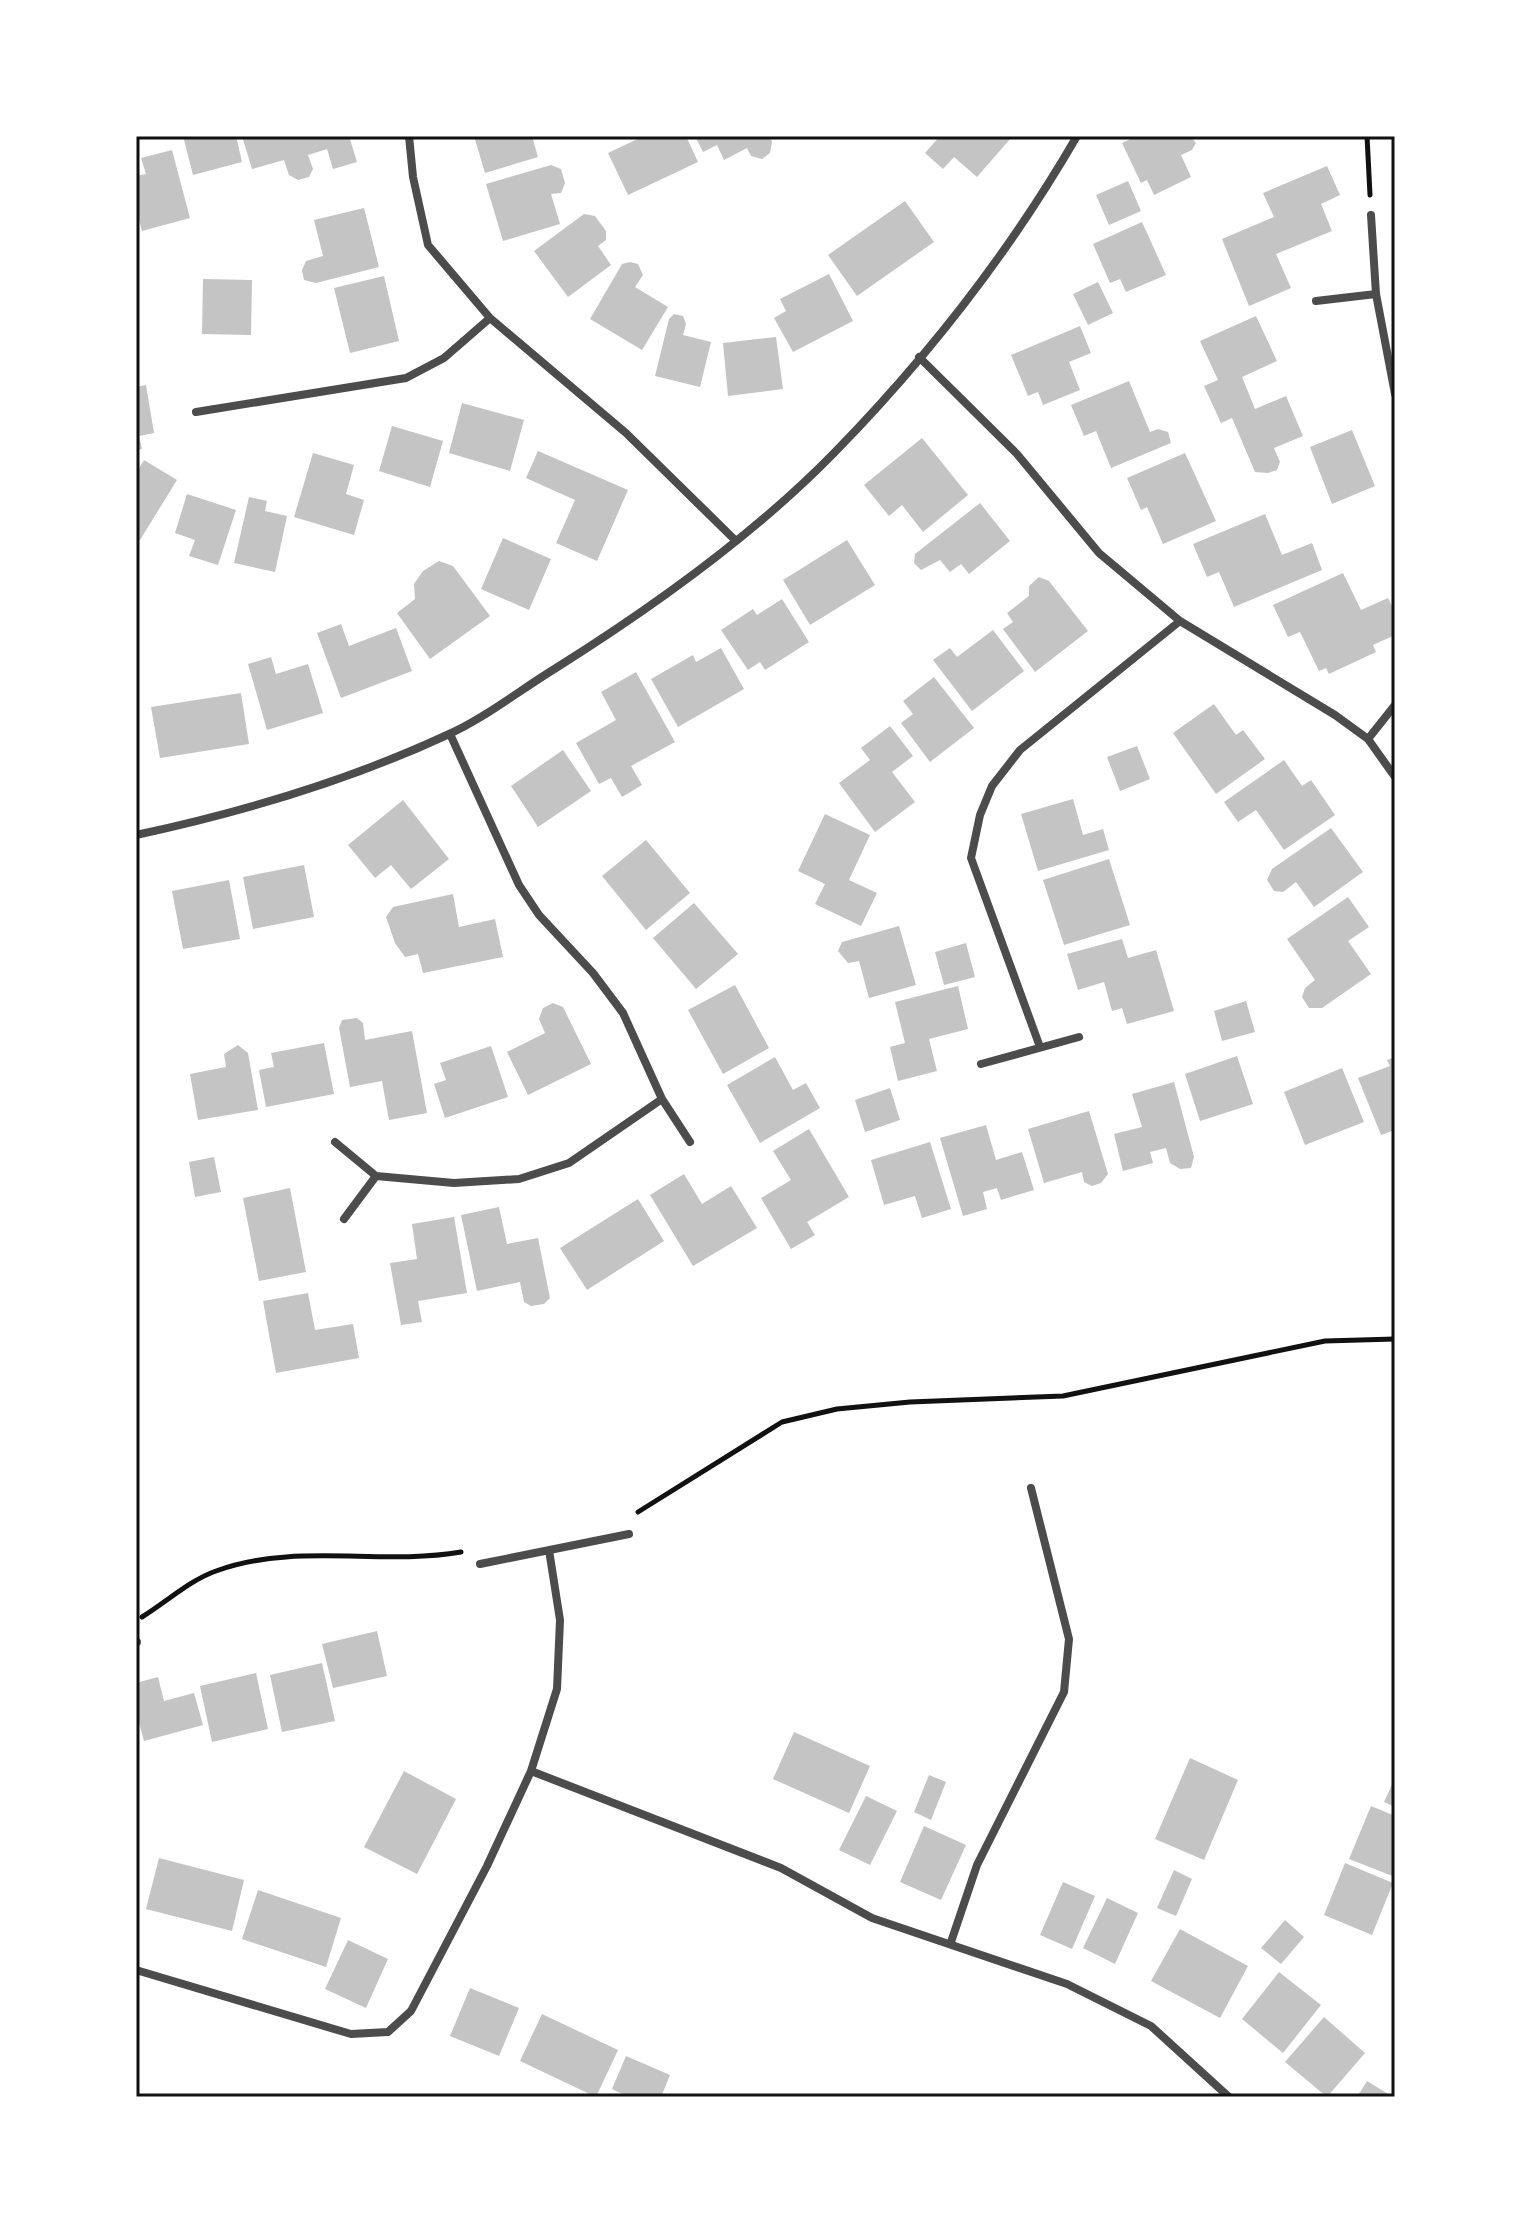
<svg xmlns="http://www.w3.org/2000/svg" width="1531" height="2233" font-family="Merriweather,serif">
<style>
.building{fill:#c4c4c4}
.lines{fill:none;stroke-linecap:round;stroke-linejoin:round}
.path{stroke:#111;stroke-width:5}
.minor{stroke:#4c4c4c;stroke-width:8}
.neatline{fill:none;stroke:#111;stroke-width:3}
</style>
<rect width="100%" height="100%" fill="#fff"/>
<path class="building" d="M183 136H236L242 162 193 175Z
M242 136H349L357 162 333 169 327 149 308 155 313 169 309 177 298 180 289 175 284 160 252 169Z
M474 136H532L538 157 485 173Z
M644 136H686L698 162 628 195 608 153Z
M695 136H770L772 142 770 153 762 159 751 156 747 148 724 160 717 145 703 152Z
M940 136H1008L1011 138 977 177 954 157 943 169 925 153Z
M1137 136 1191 137 1196 143 1192 150 1181 155 1191 177 1154 195 1147 180 1141 183 1122 143Z
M172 150 190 218 142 231 136 209V176L146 174 141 158Z
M551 165 561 169 565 183 561 193 551 194 560 224 503 241 486 184Z
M1327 166 1340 195 1321 204 1332 231 1276 254 1291 288 1249 306 1222 239 1274 217 1263 193Z
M1128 181 1141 211 1109 225 1096 195Z
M905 201 934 242 857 296 828 255Z
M364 208 379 267 316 283 304 280 302 270 306 261 323 256 314 220Z
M584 214 595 216 606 231V240L598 246 611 265 568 297 534 251Z
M1142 222 1166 275 1126 292 1120 279 1110 283 1093 244Z
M630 262 638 264 643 275 635 287 668 307 642 350 590 319 622 264Z
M829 274 853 321 793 352 774 318 786 311 780 299Z
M384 276 399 341 350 353 334 288Z
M203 279 252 280 251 335 202 334Z
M1098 282 1113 313 1088 325 1073 294Z
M674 314 683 316 686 324 683 335 711 342 700 387 655 376 669 319Z
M1256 316 1277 361 1242 377 1255 409 1286 396 1303 436 1274 448 1280 462 1277 470 1268 473 1255 472 1232 418 1221 423 1204 386 1218 380 1200 341Z
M1080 326 1091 353 1069 362 1080 390 1043 405 1038 392 1028 396 1011 355Z
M776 337 783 389 728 396 723 343Z
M1129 381 1150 432 1158 429 1168 432 1171 443 1111 468 1096 431 1084 436 1071 405Z
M146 385 154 433 139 436 142 449 136 450V387Z
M462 403 524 420 510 471 449 453Z
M392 426 443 441 430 487 379 471Z
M1352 430 1375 486 1332 504 1310 447Z
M922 438 968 495 923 532 902 505 889 516 864 485Z
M538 451 628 490 597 561 556 543 575 500 526 478Z
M313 453 354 465 346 494 364 500 354 535 294 517Z
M1185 453 1216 521 1163 544 1147 507 1141 510 1127 478Z
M144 460 177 480 140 540 136 538V473Z
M187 494 236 510 218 565 189 556 195 540 175 533Z
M249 497 267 501 265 511 287 516 275 572 234 563Z
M980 503 1010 541 969 574 961 564 950 572 940 560 921 570 914 563 915 554Z
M1265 514 1282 555 1312 543 1322 570 1234 607 1219 572 1207 577 1193 544Z
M503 538 551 559 529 610 481 589Z
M847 540 875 585 810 625 783 580Z
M439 561 453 566 490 616 430 659 397 613 415 599 414 584 423 571Z
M1343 573 1361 610 1388 598 1395 612V635L1373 645 1376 652 1329 674 1326 668 1319 671 1300 632 1288 637 1273 605Z
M1039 577 1049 581 1088 631 1035 672 1003 629 1013 622 1007 613 1029 596V586Z
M782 599 809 642 765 670 760 662 748 670 721 630 753 609 757 615Z
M341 624 349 646 396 628 412 671 341 698 317 633Z
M993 630 1024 671 972 711 933 660 950 648 957 657Z
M721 648 744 689 678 727 651 679 693 655 696 662Z
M271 657 276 674 308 664 323 713 267 730 248 664Z
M636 672 675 742 631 766 642 785 622 797 611 778 599 784 576 743 616 720 601 692Z
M934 677 974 728 930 762 901 723 913 714 903 701Z
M241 693 249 744 160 758 151 707Z
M1214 704 1236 735 1243 730 1265 759 1216 794 1173 733Z
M890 726 913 756 892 772 915 802 875 832 839 783 870 760 861 748Z
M1137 746 1150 779 1120 791 1107 757Z
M563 750 591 791 538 827 511 786Z
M1284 760 1302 786 1311 780 1335 815 1284 850 1256 810 1238 822 1224 802Z
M1073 799 1083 835 1103 829 1109 850 1038 871 1021 814Z
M403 800 449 859 411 889 391 865 375 878 348 845Z
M825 814 870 835 849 880 877 893 861 926 815 904 825 884 798 871Z
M1331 828 1363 872 1314 907 1296 882 1283 892 1274 891 1267 880 1272 869Z
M646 840 690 893 646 930 602 876Z
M1109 859 1130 925 1064 945 1043 880Z
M304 865 314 917 253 929 243 877Z
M229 880 240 939 183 949 172 891Z
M453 894 459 927 495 919 503 957 423 973 418 954 405 957 395 943 386 917 393 907Z
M1348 897 1369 927 1348 941 1371 974 1322 1008H1309L1302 997 1305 988 1315 980 1287 939Z
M694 903 738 954 696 989 653 938Z
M899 926 916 985 869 998 859 961 848 963 838 951 842 942Z
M1122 939 1128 958 1156 950 1174 1011 1127 1024 1122 1008 1112 1011 1104 982 1078 990 1067 954Z
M966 943 975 977 944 985 935 952Z
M735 985 769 1048 723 1074 688 1010Z
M958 986 968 1029 929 1039 937 1071 898 1081 890 1047 905 1043 895 1002Z
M1246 1001 1255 1032 1222 1041 1214 1011Z
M553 1003 563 1007 591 1064 528 1095 507 1052 545 1033 539 1019 543 1008Z
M357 1018 363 1023 365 1040 412 1031 427 1113 389 1120 382 1081 350 1087 339 1028 342 1020Z
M324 1043 334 1094 266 1107 259 1070 274 1067 271 1053Z
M238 1045 248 1053 258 1110 198 1120 190 1074 226 1067 224 1054Z
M491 1046 508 1097 445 1118 434 1084 446 1080 440 1063Z
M1237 1056 1253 1104 1200 1121 1185 1074Z
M775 1057 793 1090 806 1083 820 1108 760 1143 727 1085Z
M1395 1057V1130L1381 1135 1358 1078 1390 1066 1387 1060Z
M1342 1068 1364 1122 1305 1145 1284 1092Z
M1174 1082 1194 1157 1191 1168 1180 1169 1170 1163 1166 1148 1150 1152 1153 1163 1123 1171 1114 1134 1142 1127 1132 1094Z
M890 1088 900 1120 865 1132 855 1100Z
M1089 1111 1108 1174 1101 1183 1092 1186 1084 1182 1082 1172 1044 1183 1028 1129Z
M986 1125 996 1160 1022 1152 1034 1190 1001 1200 997 1188 983 1192 987 1209 963 1216 940 1138Z
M809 1129 849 1197 807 1222 815 1235 791 1249 761 1198 791 1180 773 1151Z
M930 1142 951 1209 922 1218 915 1196 884 1205 871 1160Z
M214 1157 221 1192 195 1197 189 1162Z
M684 1174 702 1204 731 1186 757 1228 693 1266 650 1195Z
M290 1188 306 1272 259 1281 243 1198Z
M638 1199 664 1241 587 1290 560 1248Z
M499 1207 507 1244 538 1238 550 1298 544 1304 531 1306 524 1302 520 1282 477 1291 461 1215Z
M454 1217 467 1293 418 1301 422 1322 401 1325 390 1263 417 1259 412 1224Z
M308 1293 315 1330 353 1324 359 1358 276 1373 263 1301Z
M377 1631 387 1676 333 1688 322 1644Z
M322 1663 335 1721 282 1732 270 1675Z
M256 1673 268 1729 212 1742 200 1686Z
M158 1677 164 1701 194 1693 203 1725 144 1741 136 1711V1683Z
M794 1732 870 1766 849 1813 773 1779Z
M1190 1758 1238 1780 1204 1860 1155 1839Z
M404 1771 456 1799 417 1874 364 1847Z
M929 1775 946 1782 931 1820 914 1812Z
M1395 1778V1807L1384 1802Z
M866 1796 897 1811 870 1865 839 1850Z
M1371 1806 1395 1816V1877L1349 1859Z
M924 1826 966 1845 941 1900 900 1882Z
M159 1858 244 1880 232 1931 146 1909Z
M1345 1863 1393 1883 1372 1935 1324 1915Z
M1174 1870 1192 1879 1176 1916 1157 1908Z
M1063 1882 1095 1896 1072 1949 1040 1935Z
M258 1890 341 1918 326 1967 242 1939Z
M1107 1898 1138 1913 1115 1964 1083 1948Z
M1285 1920 1304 1937 1281 1964 1261 1948Z
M1180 1929 1248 1966 1220 2018 1151 1981Z
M348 1940 388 1959 366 2008 325 1989Z
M1279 1972 1321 2005 1283 2053 1242 2019Z
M470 1988 519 2008 499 2056 450 2036Z
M542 2014 618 2050 596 2097 520 2061Z
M1324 2017 1365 2053 1327 2097 1285 2062Z
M626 2056 670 2075 661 2097H628L612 2089Z
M1367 2081 1393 2097H1357Z"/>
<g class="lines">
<path class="path" d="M1367 136 1370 195
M638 1512 782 1422 837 1409 910 1402 1063 1396 1325 1341 1395 1339
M142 1617C165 1603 190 1580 216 1571 295 1542 379 1566 461 1552"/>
<path class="minor" d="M409 136 413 177 428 245 490 318 626 433 736 541
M1371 215 1376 294 1395 394
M1316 301 1376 294
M919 357 1017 454 1099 553 1180 621 1335 715 1368 739 1395 705
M196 412 406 378 444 358 490 318
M1368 739 1395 777
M136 835C243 812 348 781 447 735 485 718 520 690 556 668 653 607 753 536 834 453 926 359 1011 250 1077 136
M1040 1047 971 858 980 815 992 786 1020 750 1180 621
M981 1064 1079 1037
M662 1099 690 1142
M335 1142 376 1176 454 1183 519 1179 569 1163 662 1099 623 1013 593 973 539 915 519 885 450 734
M344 1219 376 1176
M480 1564 629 1534
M136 1642H137
M531 1771 781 1868 872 1918 1067 1984 1151 2026 1229 2097
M951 1942 977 1865 1064 1692 1069 1639 1031 1488
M136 1970 351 2034 388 2032 411 2011 487 1866 531 1771 557 1689 560 1620 549 1550"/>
</g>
<rect width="1531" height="2233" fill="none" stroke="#ffffff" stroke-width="276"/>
<rect x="138" y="138" width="1255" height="1957" class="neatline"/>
</svg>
